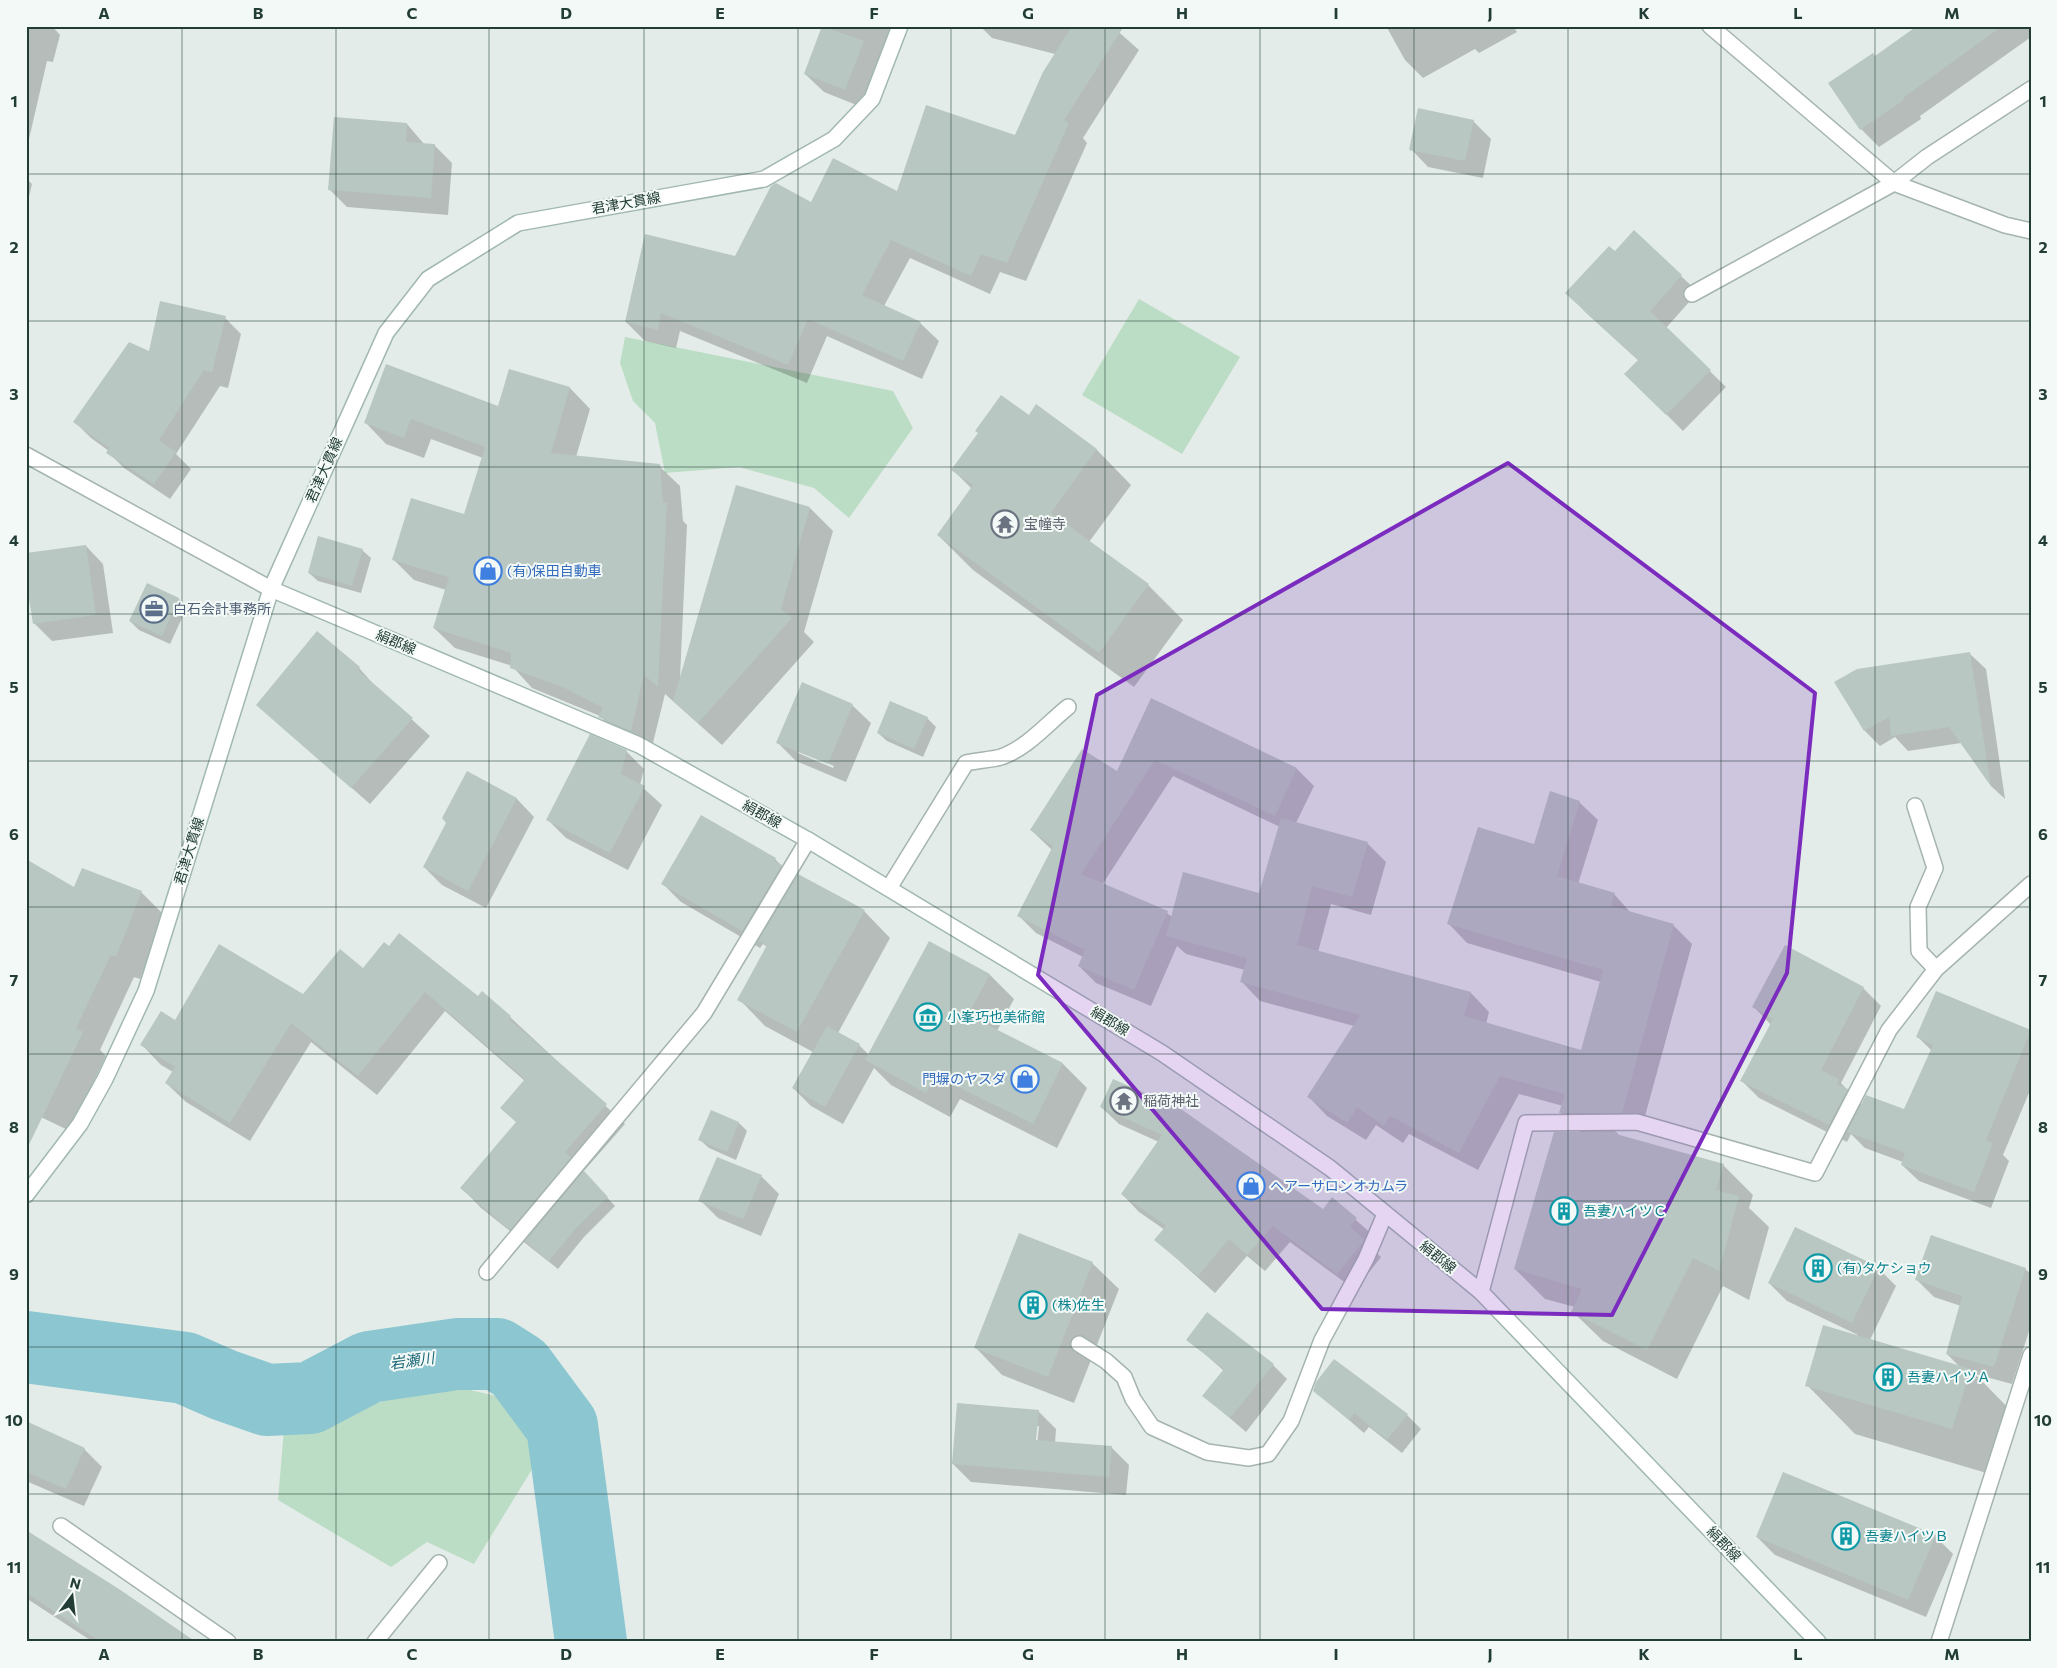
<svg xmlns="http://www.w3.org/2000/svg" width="2057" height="1668" font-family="Commissioner,'Noto Sans JP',sans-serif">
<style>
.green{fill:#bcddc5}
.shadow{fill:#0003;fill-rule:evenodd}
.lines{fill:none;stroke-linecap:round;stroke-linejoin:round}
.river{stroke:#8bc6d1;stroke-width:72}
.building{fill:#b8c7c1}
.service-casing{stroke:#a5b4af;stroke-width:18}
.minor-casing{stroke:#a5b4af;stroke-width:18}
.tertiary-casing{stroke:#a5b4af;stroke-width:18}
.secondary-casing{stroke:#a1b8b0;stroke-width:18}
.service{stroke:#fff;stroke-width:15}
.minor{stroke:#fff;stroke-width:15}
.tertiary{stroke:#fff;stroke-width:15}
.secondary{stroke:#fff;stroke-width:15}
.marked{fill:#7b2cbf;fill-opacity:0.2;stroke:#7b2cbf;stroke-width:4;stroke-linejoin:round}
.grid{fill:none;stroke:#223d36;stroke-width:1;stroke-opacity:0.55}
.labels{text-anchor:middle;stroke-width:4;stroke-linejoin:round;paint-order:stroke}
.street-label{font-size:14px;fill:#223d36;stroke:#f3f9f6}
.worship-label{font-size:14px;fill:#5b616d;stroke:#f3f9f6;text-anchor:start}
.shop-label{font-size:14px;fill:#366cbe;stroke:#f3f9f6;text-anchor:start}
.service-label{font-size:14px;fill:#4e5e75;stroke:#f3f9f6;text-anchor:start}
.culture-label{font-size:14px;fill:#0d838f;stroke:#f3f9f6;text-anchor:start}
.water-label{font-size:15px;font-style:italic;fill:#1d6979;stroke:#f3f9f6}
.neatline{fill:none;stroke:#223d36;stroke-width:2}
.grid-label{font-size:16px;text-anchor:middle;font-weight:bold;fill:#223d36}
</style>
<rect width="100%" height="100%" fill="#e3ece8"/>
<path class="green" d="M1139 299 1240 357 1182 454 1082 395Z
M625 337 893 391 913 428 849 518 814 488 739 467 665 473 655 423 633 401 620 363Z
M443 1384 501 1397 548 1432 537 1461 474 1564 427 1542 391 1567 278 1500 284 1429Z"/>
<path class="shadow" d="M26 26H52L60 35 53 62 47 61 26 152Z
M824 26H902L864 108 824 92 805 74Z
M980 26H1112L1139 50 1083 138 1087 143 1026 281 1000 272 990 294 910 258 884 306 920 323 939 341 922 379 827 336 807 383 680 331 676 348 645 341 626 322 736 257 812 203 898 193 1016 136 1055 54 992 38Z
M1386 26H1513L1517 32 1479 53 1475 49 1423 78 1405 60Z
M1919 26H2031V37L1920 116 1921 119 1879 147 1861 129 1875 57Z
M1473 121 1491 139 1483 178 1428 167 1411 149Z
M407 124 424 144 434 145 452 163 448 215 347 207 329 189Z
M26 178 32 184 26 209Z
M1634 232 1698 292 1666 328 1726 387 1683 431 1626 374 1639 361 1583 310 1615 253Z
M225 318 241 334 228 388 220 386 176 454 191 469 170 499 124 468 108 452 109 451 91 438 75 422Z
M570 388 590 409 576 457 659 466 680 486 683 521 687 525 680 678 810 508 833 531 804 632 814 642 722 745 665 694 651 751 620 738 600 716 532 688 512 666 455 648 434 628 446 590 414 580 394 560 465 516 483 458 431 439 424 458 386 444 366 423 499 407Z
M1037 406 1097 450 1131 485 1089 542 1148 585 1183 620 1134 687 973 570 938 535 972 489 953 470 1029 417Z
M86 546 103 564 113 633 52 641 34 623Z
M362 550 371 558 361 593 318 581 309 573Z
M179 599 187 607 170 644 139 630 130 621Z
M317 633 359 668 376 687 430 736 370 804 257 705Z
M1970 654 1986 669 2005 799 1991 786 1961 743 1908 751 1895 737 1880 746 1864 730Z
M802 684 853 706 871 723 846 782 796 761 778 743ZM798 751 834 766 833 768 798 753Z
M1151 700 1297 769 1314 786 1296 823 1368 844 1386 862 1371 915 1331 904 1318 952 1471 993 1489 1012 1486 1024 1582 1051 1601 982 1467 943 1449 924 1579 802 1598 820 1578 884 1614 894 1632 914 1674 926 1692 944 1641 1131H1615L1620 1136 1723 1165 1753 1195 1749 1208 1769 1227 1749 1300 1723 1286 1677 1379 1603 1341 1573 1312 1575 1307 1545 1299 1515 1269 1581 1133 1561 1113 1563 1106 1519 1094 1478 1170 1409 1134 1403 1143 1376 1125 1366 1140 1327 1116 1309 1097 1354 1026 1260 1001 1242 982 1245 970 1186 954 1177 946 1151 1006 1096 983 1079 966 1083 957 1036 933 1019 916 1052 850 1031 830 1117 773ZM1173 776 1280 827 1260 894 1172 917 1167 913 1102 885Z
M927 718 936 727 923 757 887 741 878 733Z
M626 751 644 769 640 785 662 805 628 870 566 838 548 820Z
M467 773 517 799 534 817 486 908 442 885 424 867 447 823Z
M701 817 775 859 796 881 864 911 890 938 838 1033 859 1045 869 1055 930 943 990 975 1014 999 997 1031 1063 1064 1087 1088 1057 1148 960 1099 950 1117 891 1085 874 1068 843 1124 811 1106 793 1088 813 1052 765 1026 739 999 767 947 763 944 760 948 681 902 663 884Z
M75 889 141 892 165 916 140 979 134 977 100 1050 106 1056 70 1131 26 1110Z
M363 970 478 998 510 1017 625 1124 583 1172 615 1206 584 1237 558 1269 481 1208 462 1188 517 1123 525 1081 445 1011 377 1095 311 1042 250 1141 186 1102 166 1083 173 1072 161 1065 142 1045 175 1021 304 996Z
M1863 988 1881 1006 1841 1083 1862 1105 1905 1111 1932 1051 1918 1037 1936 993 2031 1032V1088L2003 1155 2009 1161 1991 1208 1919 1181 1902 1165 1903 1162 1865 1148 1851 1134 1847 1142 1759 1098 1742 1081 1771 1025 1754 1007Z
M1113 1081 1323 1211 1332 1199 1374 1236 1367 1244 1381 1257 1355 1290 1290 1242 1265 1271 1247 1256 1215 1293 1156 1240 1165 1230 1139 1212 1122 1194 1159 1142 1119 1124 1101 1107Z
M739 1123 747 1131 736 1160 709 1148 700 1140Z
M761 1176 779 1194 761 1236 718 1218 700 1200Z
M1092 1263 1119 1289 1074 1403 1002 1375 976 1348Z
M1878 1268 1896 1286 1870 1340 1960 1367 1947 1354 1961 1306 1934 1297 1916 1279 2025 1269 2031 1274V1325L2012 1384 1975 1374 2018 1418 2000 1477 1855 1434 1807 1385 1858 1335 1787 1301 1769 1283Z
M1188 1339 1273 1365 1287 1379 1246 1432 1204 1396 1224 1371Z
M1314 1390 1407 1415 1421 1429 1402 1453 1369 1427 1364 1433Z
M1038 1411 1056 1429 1055 1443 1111 1447 1129 1465 1126 1495 971 1482 953 1464ZM1036 1426H1039L1037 1446H1035Z
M26 1423 84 1449 102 1467 84 1506 26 1481Z
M26 1532 193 1642H93L26 1598Z
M1935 1536 1953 1554 1926 1617 1775 1555 1757 1537Z"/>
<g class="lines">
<path class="river" d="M26 1347 185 1368 224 1385 267 1400 310 1398 369 1367 457 1354H497L519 1368 562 1426 591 1642"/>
</g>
<path class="building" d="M822 26 864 41 845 90 804 74Z
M1072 26H1124L1064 120 1069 123 1007 263 981 254 971 276 891 240 862 295 921 322 903 361 808 319 788 365 661 313 658 330 625 322 645 234 735 256 771 186 776 183 811 202 833 158 897 191 926 105 1015 135 1043 72Z
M1917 26H2002L1903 98 1904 100 1860 130 1828 83 1873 53 1875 56Z
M1418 108 1474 120 1465 161 1409 150Z
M334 117 407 123 406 142 435 144 431 198 328 190Z
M1634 230 1682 275 1650 311 1711 370 1666 415 1624 374 1638 360 1565 293 1609 246 1615 251Z
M160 301 226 316 212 372 204 370 159 440 176 452 154 484 106 453 109 448 73 422 129 342 149 351Z
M386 364 498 406 509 369 570 387 551 453 660 464 663 503H667L658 687 644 675 631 731 598 717 603 708 565 688 510 668 511 653 433 628 449 577 392 560 411 498 464 514 485 447 411 419 404 438 364 423Z
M1001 395 1029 415 1036 404 1097 449 1051 513 1149 584 1099 653 937 535 973 485 951 470 978 433 975 431Z
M736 485 810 507 781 609 792 618 698 723 673 701Z
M318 536 363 549 352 586 308 573Z
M86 545 96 615 33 624 26 580V553Z
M147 583 179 598 162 636 129 621Z
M317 631 360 667 358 670 413 718 351 788 256 705Z
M1970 652 1991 786 1949 727 1891 736 1889 717 1864 731 1834 682 1857 669Z
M802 682 853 704 828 764 776 743Z
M1151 698 1297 768 1275 816 1155 760 1081 874 1168 911 1134 990 1078 966 1085 950 1017 916 1053 846 1030 830 1082 749 1117 771Z
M890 701 928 717 914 749 877 733Z
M590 734 627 750 621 774 645 786 610 853 546 820Z
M467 771 517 798 468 891 423 867 446 823 442 818Z
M1550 791 1580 801 1557 876 1615 893 1611 906 1674 924 1622 1113H1559L1565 1094 1500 1076 1459 1153 1390 1116 1384 1126 1357 1107 1347 1123 1307 1097 1360 1015 1240 982 1247 958 1166 936 1183 872 1259 893 1281 818 1368 842 1352 897 1312 886 1297 945 1471 992 1464 1016 1581 1050 1603 970 1447 924 1478 827 1534 844Z
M701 815 776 858 774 861 782 865 742 931 661 884Z
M26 859 74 887 82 868 142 891 116 957 111 955 76 1028 83 1032 26 1151Z
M798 874 865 910 797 1032 737 1000 767 945 758 941Z
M399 933 478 996 482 991 511 1016 509 1019 607 1104 565 1152 571 1158 510 1230 460 1188 516 1122 500 1108 525 1079 425 992 358 1076 291 1023 230 1123 165 1083 175 1067 140 1045 161 1011 175 1020 219 944 303 994 340 949 363 968 384 942 389 946Z
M929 941 990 974 968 1015 1063 1063 1033 1124 936 1076 926 1093 865 1060Z
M1785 945 1864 987 1821 1070 1839 1079 1837 1084 1848 1089 1829 1125 1740 1081 1773 1019 1752 1007Z
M1936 991 2031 1030 1986 1140 1993 1143 1974 1192 1901 1165 1905 1153 1847 1132 1866 1095 1904 1109 1933 1045 1916 1037Z
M827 1026 860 1044 825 1107 792 1088Z
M1113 1079 1181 1109 1323 1209 1332 1197 1357 1218 1350 1227 1364 1239 1363 1242 1337 1274 1273 1226 1247 1255 1229 1239 1198 1276 1154 1240 1166 1226 1121 1194 1162 1135 1100 1107Z
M711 1110 739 1122 727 1152 698 1140Z
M1554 1132H1617L1616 1134 1724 1164 1716 1190 1739 1196 1719 1271 1693 1258 1647 1350 1571 1312 1582 1289 1514 1269Z
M717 1157 762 1175 743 1219 698 1201Z
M584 1171 608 1197 576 1228 549 1261 525 1241Z
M1795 1227 1879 1267 1852 1323 1768 1283Z
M1019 1233 1093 1262 1048 1377 974 1348Z
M1931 1235 2026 1268 1994 1367 1946 1354 1962 1296 1915 1280Z
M1207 1312 1274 1364 1230 1418 1202 1396 1224 1369 1186 1340Z
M1823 1325 1971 1369 1952 1429 1805 1386Z
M1334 1359 1408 1414 1387 1440 1354 1413 1349 1420 1313 1391 1316 1382Z
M957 1403 1039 1410 1036 1440 1112 1446 1109 1477 952 1464Z
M26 1421 85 1448 66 1489 26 1472Z
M1783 1472 1936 1535 1908 1600 1756 1537Z
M26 1530 122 1591 196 1642H101L26 1593Z"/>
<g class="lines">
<g class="service-casing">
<path id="service" d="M889 888 966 763C978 760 991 760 1001 757 1027 748 1047 724 1068 707
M1079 1344 1106 1361 1124 1377 1133 1399 1152 1427 1207 1452 1249 1458 1268 1454 1291 1421 1322 1340 1366 1259 1385 1214"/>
</g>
<g class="minor-casing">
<path id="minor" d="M1710 26 1894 183 2005 225 2031 231
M1692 294 1894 183 1927 157 2031 89
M1915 806 1935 868 1918 907 1919 951 1936 969
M487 1272 704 1013 808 840
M1481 1292 1526 1123 1637 1122 1815 1173 1889 1030 1936 969 2031 884
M61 1526 228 1642
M375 1642 439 1563
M1939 1642 2031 1355"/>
</g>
<g class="tertiary-casing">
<path id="tertiary" d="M26 455 271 589"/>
</g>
<g class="secondary-casing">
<path id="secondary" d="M271 589 639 745 808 840 1162 1053 1330 1168 1481 1292 1818 1642
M26 1195 80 1124 105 1079 146 991 271 589 386 333 428 279 518 223 764 179 834 139 872 99 900 26"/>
</g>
<use href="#service" class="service"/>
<use href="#minor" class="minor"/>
<use href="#tertiary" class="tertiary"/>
<use href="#secondary" class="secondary"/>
</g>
<path class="marked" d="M1508 463 1815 693 1787 973 1612 1315 1322 1309 1038 975 1097 695Z"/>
<path class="grid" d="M182 26V1642M336 26V1642M489 26V1642M644 26V1642M798 26V1642M951 26V1642M1105 26V1642M1260 26V1642M1414 26V1642M1568 26V1642M1721 26V1642M1875 26V1642M26 174H2031M26 321H2031M26 467H2031M26 614H2031M26 761H2031M26 907H2031M26 1054H2031M26 1201H2031M26 1347H2031M26 1494H2031"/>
<defs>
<g id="temple-ring" transform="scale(1.4375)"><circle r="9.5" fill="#f3f9f6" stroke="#6b7280" stroke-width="1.5"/><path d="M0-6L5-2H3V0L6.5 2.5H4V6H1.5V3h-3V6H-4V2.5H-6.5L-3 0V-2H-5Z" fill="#6b7280"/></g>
<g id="shop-ring" transform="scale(1.4375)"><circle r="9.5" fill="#f3f9f6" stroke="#3f7fe0" stroke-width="1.5"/><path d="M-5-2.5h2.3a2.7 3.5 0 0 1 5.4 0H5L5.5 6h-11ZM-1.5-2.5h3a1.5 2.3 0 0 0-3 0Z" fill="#3f7fe0"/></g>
<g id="office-ring" transform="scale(1.4375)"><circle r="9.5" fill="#f3f9f6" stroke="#5c6f8a" stroke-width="1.5"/><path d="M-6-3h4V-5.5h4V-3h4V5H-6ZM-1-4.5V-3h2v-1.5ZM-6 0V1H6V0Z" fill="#5c6f8a"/></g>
<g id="museum-ring" transform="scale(1.4375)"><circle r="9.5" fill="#f3f9f6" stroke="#0f9aa8" stroke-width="1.5"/><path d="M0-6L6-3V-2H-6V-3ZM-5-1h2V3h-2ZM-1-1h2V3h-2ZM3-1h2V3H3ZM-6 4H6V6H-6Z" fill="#0f9aa8"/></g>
<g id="building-ring" transform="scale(1.4375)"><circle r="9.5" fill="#f3f9f6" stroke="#0f9aa8" stroke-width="1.5"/><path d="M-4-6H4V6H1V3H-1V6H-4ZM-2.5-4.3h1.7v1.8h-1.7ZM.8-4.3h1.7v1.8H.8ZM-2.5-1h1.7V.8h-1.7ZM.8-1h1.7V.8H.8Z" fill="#0f9aa8"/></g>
</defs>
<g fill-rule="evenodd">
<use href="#temple-ring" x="1005" y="524"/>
<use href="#shop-ring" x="488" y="571"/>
<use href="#office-ring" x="154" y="609"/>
<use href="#museum-ring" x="928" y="1017"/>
<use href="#shop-ring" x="1025" y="1079"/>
<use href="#temple-ring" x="1124" y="1101"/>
<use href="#shop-ring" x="1251" y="1186"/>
<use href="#building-ring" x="1564" y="1211"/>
<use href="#building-ring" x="1818" y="1268"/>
<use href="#building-ring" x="1033" y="1305"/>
<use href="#building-ring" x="1888" y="1377"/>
<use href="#building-ring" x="1846" y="1536"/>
</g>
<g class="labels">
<g class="street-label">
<text transform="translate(626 203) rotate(-10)" y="5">君津大貫線</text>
<text transform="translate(324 470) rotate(-66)" y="5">君津大貫線</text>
<text transform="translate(396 642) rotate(23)" y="5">絹郡線</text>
<text transform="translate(762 814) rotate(29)" y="5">絹郡線</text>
<text transform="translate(189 851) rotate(-73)" y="5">君津大貫線</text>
<text transform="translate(1110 1021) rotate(31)" y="5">絹郡線</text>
<text transform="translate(1438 1257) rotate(39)" y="5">絹郡線</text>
<text transform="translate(1724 1544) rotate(46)" y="5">絹郡線</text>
</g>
<g class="worship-label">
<text x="1024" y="529">宝幢寺</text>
<text x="1143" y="1106">稲荷神社</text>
</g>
<g class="shop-label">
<text x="507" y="576">(有)保田自動車</text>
<text x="1006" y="1084" text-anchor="end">門塀のヤスダ</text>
<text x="1270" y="1191">ヘアーサロンオカムラ</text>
</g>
<g class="service-label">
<text x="173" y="614">白石会計事務所</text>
</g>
<g class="culture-label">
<text x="947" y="1022">小峯巧也美術館</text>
<text x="1583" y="1216">吾妻ハイツＣ</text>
<text x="1837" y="1273">(有)タケショウ</text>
<text x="1052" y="1310">(株)佐生</text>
<text x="1907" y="1382">吾妻ハイツＡ</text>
<text x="1865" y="1541">吾妻ハイツＢ</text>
</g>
<g class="water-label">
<text transform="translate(412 1361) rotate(-8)" y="5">岩瀬川</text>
</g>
</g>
<rect width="2057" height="1668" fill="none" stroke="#f3f9f6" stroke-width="55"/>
<g transform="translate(72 1596) rotate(15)" stroke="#f3f9f6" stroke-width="4" paint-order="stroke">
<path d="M0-4L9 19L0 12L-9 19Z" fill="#223d36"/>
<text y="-8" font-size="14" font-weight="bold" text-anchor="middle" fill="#223d36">N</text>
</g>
<rect x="28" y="28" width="2002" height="1612" class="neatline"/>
<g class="grid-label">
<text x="104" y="19">A</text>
<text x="258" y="19">B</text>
<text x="412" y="19">C</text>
<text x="566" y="19">D</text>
<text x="720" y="19">E</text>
<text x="874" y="19">F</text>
<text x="1028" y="19">G</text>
<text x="1182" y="19">H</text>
<text x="1336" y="19">I</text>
<text x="1490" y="19">J</text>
<text x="1644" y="19">K</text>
<text x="1798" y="19">L</text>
<text x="1952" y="19">M</text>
<text x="14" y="107">1</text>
<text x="2043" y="107">1</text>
<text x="14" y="253">2</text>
<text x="2043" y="253">2</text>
<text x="14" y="400">3</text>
<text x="2043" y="400">3</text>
<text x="14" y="546">4</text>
<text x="2043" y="546">4</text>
<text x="14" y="693">5</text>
<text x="2043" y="693">5</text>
<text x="14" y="840">6</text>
<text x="2043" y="840">6</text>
<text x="14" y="986">7</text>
<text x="2043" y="986">7</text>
<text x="14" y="1133">8</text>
<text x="2043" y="1133">8</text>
<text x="14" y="1280">9</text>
<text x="2043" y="1280">9</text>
<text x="14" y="1426">10</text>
<text x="2043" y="1426">10</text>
<text x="14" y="1573">11</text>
<text x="2043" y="1573">11</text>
<text x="104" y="1660">A</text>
<text x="258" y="1660">B</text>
<text x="412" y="1660">C</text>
<text x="566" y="1660">D</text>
<text x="720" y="1660">E</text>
<text x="874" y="1660">F</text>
<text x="1028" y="1660">G</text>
<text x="1182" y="1660">H</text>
<text x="1336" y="1660">I</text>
<text x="1490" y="1660">J</text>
<text x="1644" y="1660">K</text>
<text x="1798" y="1660">L</text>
<text x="1952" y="1660">M</text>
</g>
</svg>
